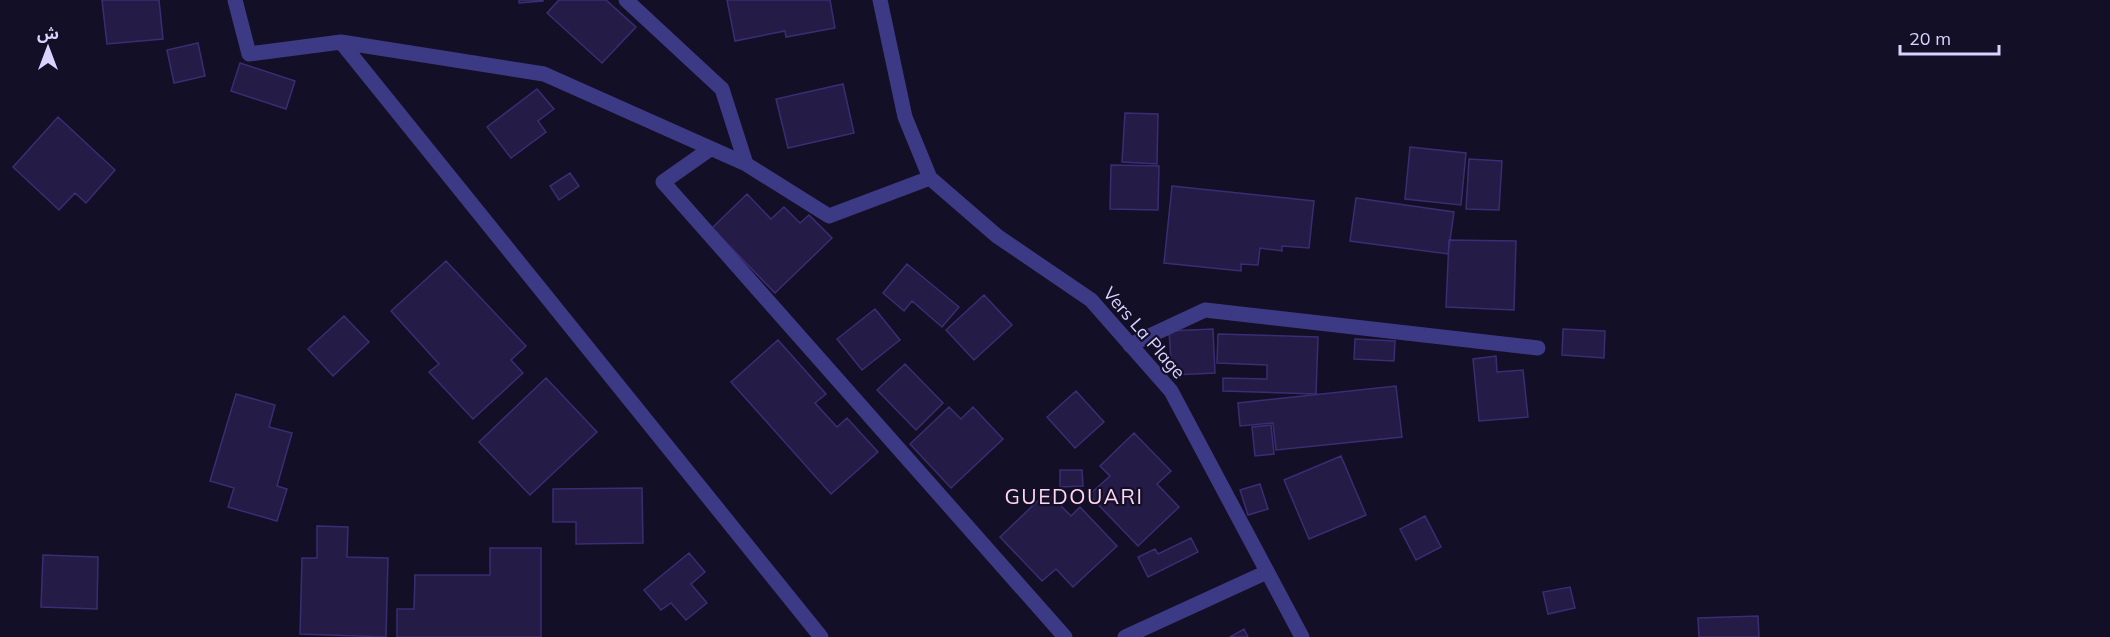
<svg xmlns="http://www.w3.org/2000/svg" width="2110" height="637" font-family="Mulish,'Noto Sans Arabic',sans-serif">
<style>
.building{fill:#241b47;stroke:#3b2d73;stroke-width:1.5}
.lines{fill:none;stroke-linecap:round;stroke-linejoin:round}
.minor{stroke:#3d3a85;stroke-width:15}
.tertiary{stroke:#3d3a85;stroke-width:15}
.labels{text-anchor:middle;stroke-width:4.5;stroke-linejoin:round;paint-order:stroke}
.street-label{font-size:18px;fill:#d9d4ff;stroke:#130f26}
.quarter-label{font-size:21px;letter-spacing:1.5px;fill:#ffd6f0;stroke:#130f26}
</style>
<rect width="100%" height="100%" fill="#130f26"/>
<path class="building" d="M102 0H159L163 39 107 44Z
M519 0H543V1L519 3Z
M559 0H606L636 27 602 63 547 13Z
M727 0H830L835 28 786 37 785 31 735 41Z
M198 43 205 76 174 83 167 50Z
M240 63 295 81 286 109 231 91Z
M843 84 854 133 788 148 776 99Z
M537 89 554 109 538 121 546 132 511 158 487 127Z
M1125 113 1158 114 1157 164 1122 162Z
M58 117 115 170 86 203 75 193 59 210 13 167Z
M1410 147 1466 153 1461 205 1405 199Z
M1469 159 1502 161 1499 210 1466 209Z
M1111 165 1159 166 1158 210 1110 209Z
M570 173 579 186 559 200 550 186Z
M1172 186 1314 201 1309 248 1282 246V251L1260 248 1258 265 1241 264V271L1164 263Z
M747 194 771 219 784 207 800 223 809 215 832 238 775 293 712 228Z
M1356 198 1454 212 1448 254 1350 241Z
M1449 240 1516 241 1514 310 1446 307Z
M446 261 526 346 511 360 523 373 473 419 429 372 439 364 391 311Z
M907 264 959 307 942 327 912 301 904 311 883 293Z
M984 295 1012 325 974 360 946 330Z
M875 309 900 340 862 370 837 339Z
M344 316 369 342 333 376 308 349Z
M1213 329 1215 373 1172 375 1169 331Z
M1563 329 1605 331 1604 358 1562 355Z
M1218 334 1318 337 1316 394 1223 391V378L1267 379V365L1217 363Z
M1355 339 1395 341 1394 361 1354 359Z
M778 340 826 394 815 403 837 427 847 418 878 452 831 494 731 382Z
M1496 356 1497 372 1523 370 1528 417 1479 421 1473 359Z
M905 364 943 403 916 430 877 390Z
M546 378 597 432 530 495 479 442Z
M1396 386 1402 437 1276 450 1273 423 1240 426 1238 403Z
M1076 391 1104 422 1075 448 1047 417Z
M236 394 275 405 269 427 292 433 277 486 287 489 277 521 228 507 234 488 210 481Z
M949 407 961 419 973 407 1003 439 951 488 910 444Z
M1271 425 1274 454 1255 456 1252 427Z
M1134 433 1171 471 1157 484 1179 507 1138 546 1089 495 1110 476 1100 466Z
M1341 456 1366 515 1309 539 1284 480Z
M1060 470H1082L1083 486 1060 487Z
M1260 484 1268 509 1248 515 1240 490Z
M642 488 643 543 576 544V522H553V489Z
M1047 492 1071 516 1080 507 1117 546 1073 587 1056 569 1042 581 1000 537Z
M1425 516 1441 547 1416 560 1400 529Z
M317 526 348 527 347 557 388 558 386 637 300 634 302 558H317Z
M1191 538 1198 552 1148 577 1138 557 1155 549 1158 554Z
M490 548H541V637H397V609H414L415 575H490Z
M689 553 705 572 691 584 707 603 686 620 671 603 661 610 644 590Z
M43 555 98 557 97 609 41 607Z
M1570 587 1575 608 1548 614 1543 592Z
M1758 616 1759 637H1699L1698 618Z
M1244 629 1248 637H1230Z"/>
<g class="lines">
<path class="minor" d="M235 0 249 54 341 42 544 74 746 164 829 216 930 178
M626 0 722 89 746 164
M341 42 821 637
M710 149 663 182 1065 637
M1130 345 1205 310 1538 348
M1125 637 1267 572"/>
<path class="tertiary" d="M880 0 905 117 930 178 997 236 1091 300 1171 391 1302 637"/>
</g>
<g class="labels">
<g class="street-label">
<text transform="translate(1144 333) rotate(49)" y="6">Vers La Plage</text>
</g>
<g class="quarter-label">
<text x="1074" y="504">GUEDOUARI</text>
</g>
</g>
<g transform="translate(48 48)" stroke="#130f26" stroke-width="4.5" paint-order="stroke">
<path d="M0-4.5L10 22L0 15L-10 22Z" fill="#d9d4ff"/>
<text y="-9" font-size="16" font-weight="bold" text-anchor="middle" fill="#d9d4ff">ش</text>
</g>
<path d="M1900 45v9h99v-9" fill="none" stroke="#d9d4ff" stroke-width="3"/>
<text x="1909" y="45" font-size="18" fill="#d9d4ff" stroke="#130f26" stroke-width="4.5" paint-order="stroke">20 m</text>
</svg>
